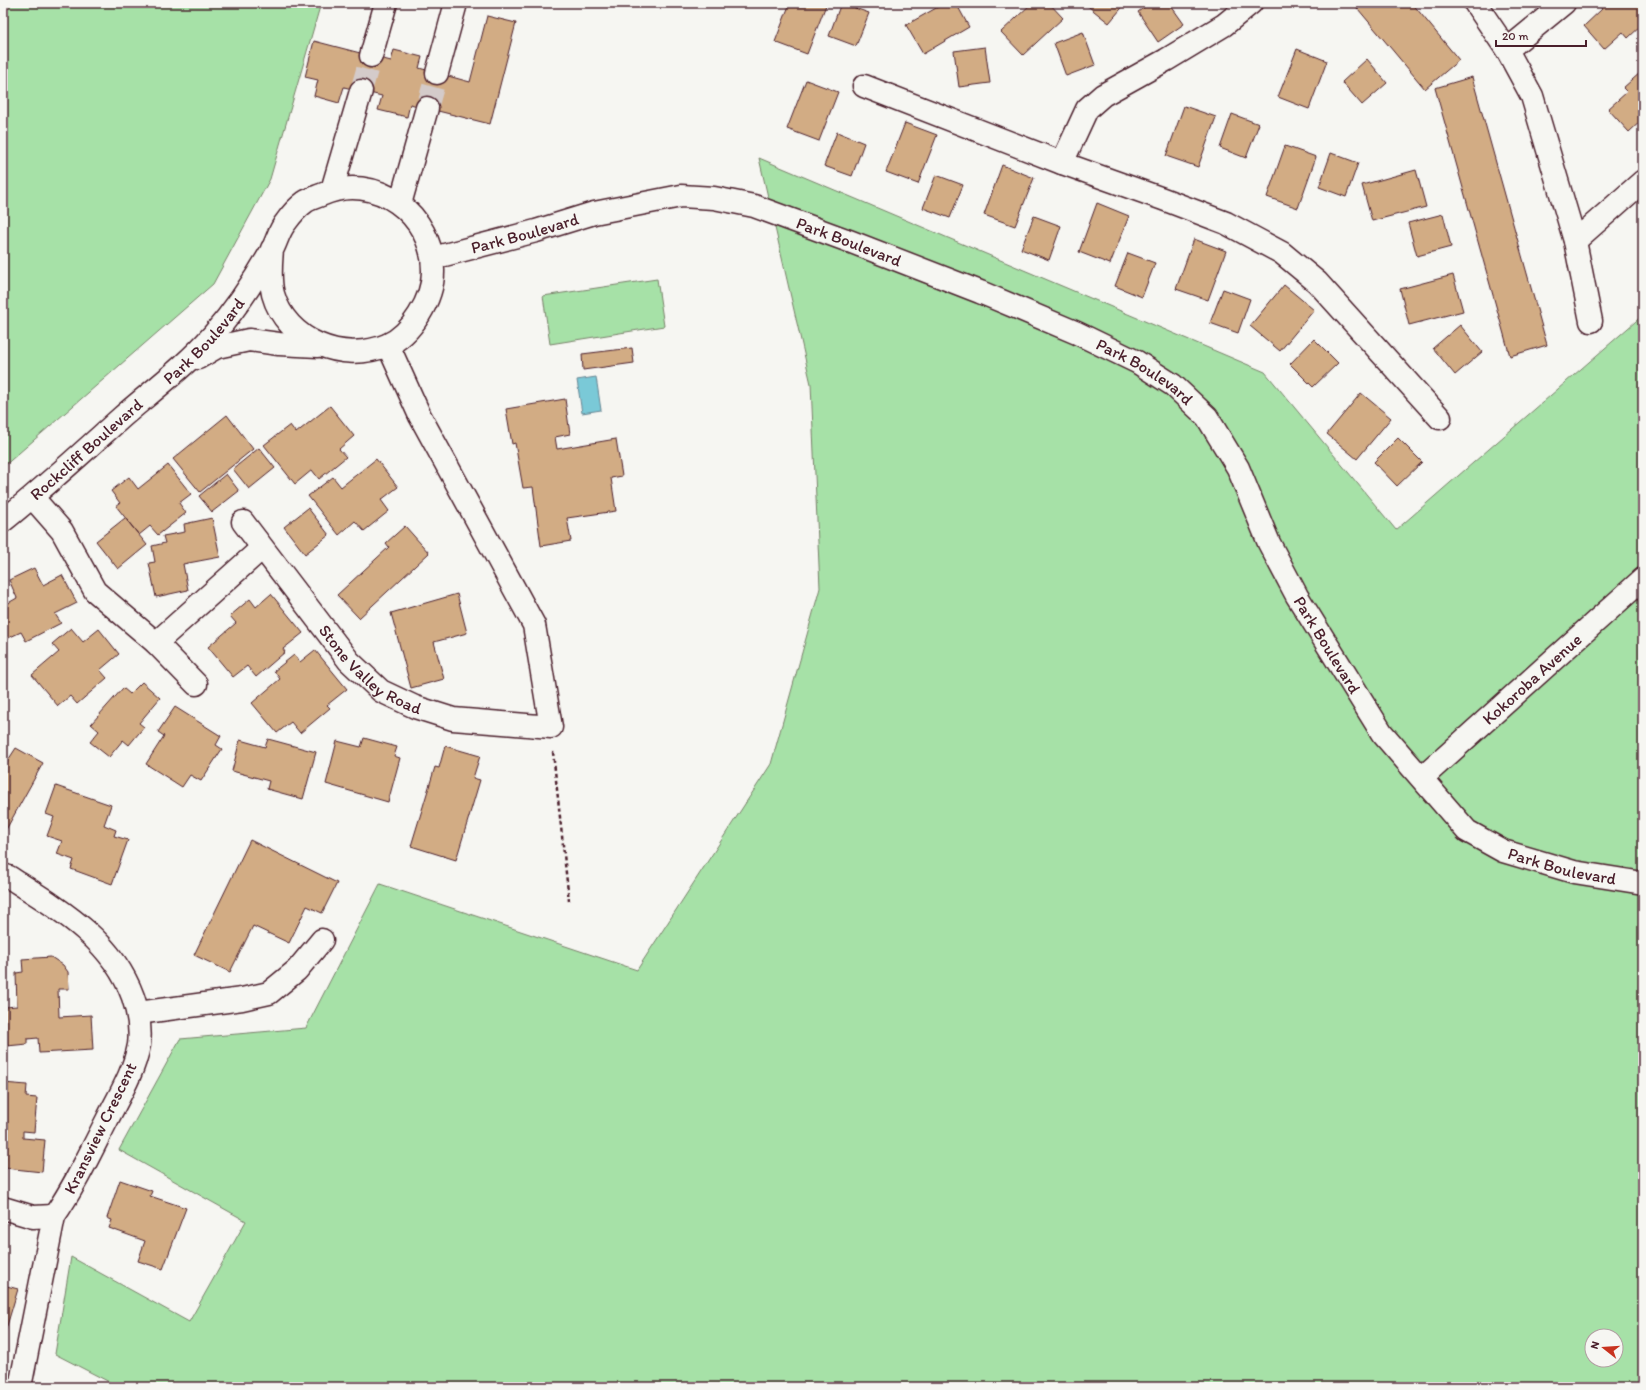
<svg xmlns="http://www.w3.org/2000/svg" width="1646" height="1390" font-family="Itim,sans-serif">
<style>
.green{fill:#a6e1a7;stroke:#788069;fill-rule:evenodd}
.water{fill:#7ac9d7;stroke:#678592}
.building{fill:#d2ac84;stroke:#4a1f2b}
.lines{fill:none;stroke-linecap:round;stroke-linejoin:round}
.minor-tunnel{stroke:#d4cbca;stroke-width:22;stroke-dasharray:22 11;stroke-linecap:butt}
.minor-casing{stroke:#4a1f2b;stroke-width:25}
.path{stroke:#4a1f2b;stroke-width:2.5;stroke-dasharray:4 3;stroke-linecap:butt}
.minor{stroke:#f6f6f2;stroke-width:22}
.labels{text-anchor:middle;stroke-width:3;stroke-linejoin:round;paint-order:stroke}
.street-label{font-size:17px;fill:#4a1f2b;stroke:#f6f6f2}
</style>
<rect width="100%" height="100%" fill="#f6f6f2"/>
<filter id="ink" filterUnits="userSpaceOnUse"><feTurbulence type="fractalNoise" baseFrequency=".025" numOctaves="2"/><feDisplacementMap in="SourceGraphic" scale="8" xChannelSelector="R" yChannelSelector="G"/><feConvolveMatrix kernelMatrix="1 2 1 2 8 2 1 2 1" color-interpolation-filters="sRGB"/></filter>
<g filter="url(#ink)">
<path class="green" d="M3 3H321L270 179 213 284 3 467Z
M759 158 1265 372 1396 530 1643 315V1387H119L55 1354 71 1257 189 1322 246 1221 119 1150 180 1039 306 1028 380 884 637 970 771 764 820 588 811 384ZM1592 1336H1616V1360H1592Z
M657 279 664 326 550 344 543 296Z"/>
<path class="water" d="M596 377 601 410 582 413 577 380Z"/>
<path class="building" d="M790 3H821L826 5 807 54 775 42Z
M841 3 869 13 856 46 829 36Z
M945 3H956L969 27 923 54 906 25Z
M1032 3H1049L1063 18 1023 55 1001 32Z
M1084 3H1126L1109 23Z
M1150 3H1169L1184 24 1158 42 1138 12Z
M1353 3H1412L1459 60 1425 89Z
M1601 3H1643V24L1628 38 1623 32 1604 49 1584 26 1602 9 1599 5Z
M487 16 516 23 490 124 410 104 407 117 378 110 382 96 344 87 339 103 314 96 318 80 305 77 314 41 391 61 394 50 422 57 419 68 470 82Z
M1083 32 1095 65 1066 76 1054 43Z
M985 47 990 83 959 87 954 51Z
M1297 49 1327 61 1309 109 1278 97Z
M1367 59 1387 83 1362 105 1342 82Z
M1641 72 1643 74V119L1629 132 1608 109 1627 92 1623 88Z
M1472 77 1547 345 1510 356 1435 88Z
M806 80 838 92 819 141 787 129Z
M1184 106 1216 117 1198 167 1166 156Z
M1232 114 1259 124 1246 158 1220 148Z
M905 123 937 135 918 184 886 172Z
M837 132 864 143 852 176 824 166Z
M1285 146 1316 157 1298 208 1267 197Z
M1331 153 1358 163 1346 197 1319 187Z
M1002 165 1034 178 1015 226 984 215Z
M1416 170 1426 207 1372 221 1362 185Z
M936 175 963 185 950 218 923 208Z
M1097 203 1129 216 1110 264 1079 252Z
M1443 214 1451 247 1417 256 1408 223Z
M1034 216 1061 226 1049 260 1021 249Z
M1194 239 1226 251 1208 300 1176 289Z
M1128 253 1155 263 1142 297 1115 286Z
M1453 275 1463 311 1409 325 1400 289Z
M1284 285 1314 310 1280 351 1250 326Z
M1223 289 1250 299 1238 333 1210 323Z
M1460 325 1482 352 1455 375 1433 348Z
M1314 339 1338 363 1313 387 1290 364Z
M632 348 634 363 583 370 582 354Z
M1361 393 1391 418 1357 459 1327 434Z
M565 399 570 434 555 437 557 449 616 439 622 476 611 478 616 511 567 518 571 541 541 546 533 487 523 488 515 443 512 444 506 409Z
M330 406 354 436 339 449 346 457 319 479 312 470 295 484 264 445 290 425 296 433Z
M227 415 253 449 200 492 173 459Z
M1398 438 1422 462 1397 486 1374 462Z
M259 448 275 468 249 489 233 469Z
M376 459 398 487 381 500 389 511 364 531 355 521 339 535 308 496 333 477 341 487Z
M168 465 191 494 179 503 186 513 158 535 150 526 139 535 116 506 120 503 111 491 129 477 138 489Z
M226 474 239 491 212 512 199 496Z
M308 508 329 535 305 554 284 527Z
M125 518 147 545 118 569 96 541Z
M212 518 220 557 183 564 188 590 156 597 149 563 155 562 152 546 165 543 163 536 185 532 184 524Z
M405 526 429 553 359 618 337 595 389 547 386 543Z
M34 568 43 585 62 575 77 603 55 614 61 623 26 641 21 632 6 639 3 632V606L17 598 9 580Z
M271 594 303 633 283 649 285 652 256 677 247 666 233 677 208 647 236 623 230 616 250 599 256 607Z
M457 594 467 633 434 642 444 679 411 688 391 613Z
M71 628 83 642 99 629 119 654 100 670 107 678 77 704 70 696 58 706 32 675 59 652 52 644Z
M315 650 347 689 327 705 330 708 300 733 291 722 277 733 252 703 280 679 274 671 294 655 300 662Z
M142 682 160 698 139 723 144 727 129 745 123 740 109 757 90 742 99 731 91 724 123 688 130 694Z
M175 707 221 736 216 745 222 749 201 781 190 775 182 787 146 764 164 736 158 732Z
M364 738 397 747 394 756 400 758 388 802 326 784 337 741 361 747Z
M268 739 316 752 303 799 267 789 269 781 232 771 240 740 265 747Z
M445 746 480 756 473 778 480 780 456 860 411 846 435 767 439 768Z
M16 748 43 763 3 835V768Z
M56 786 111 805 104 825 116 830 114 836 128 840 112 884 71 869 74 860 57 854 62 841 47 836 54 817 46 814Z
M250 840 337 883 322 913 307 906 289 943 253 926 230 972 194 955Z
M51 957 63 965 68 972 69 989H58L59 1017 91 1015 93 1050 39 1053 38 1038 27 1039V1044L7 1046 5 1007 17 1006 16 973 23 972 22 959Z
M3 1083 27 1085 26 1097 37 1098 34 1132 23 1131V1138L45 1140 42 1172 5 1168 6 1156H3Z
M120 1180 152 1191 150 1196 186 1208 163 1269 138 1261 145 1241 109 1228 112 1220 107 1218Z
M3 1285 18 1289 3 1339Z"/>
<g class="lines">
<path class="minor-tunnel" d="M361 91 371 56
M427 108 437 73"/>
<g class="minor-casing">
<g id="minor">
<path d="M1475 3 1507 50 1532 96 1575 241 1591 321"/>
<path d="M1507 50 1564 3"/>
<path d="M371 56 386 3"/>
<path d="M437 73 456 3"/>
<path d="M864 86 1062 163 1163 199 1226 223 1282 253 1317 282 1440 418"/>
<path d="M1062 163 1087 109 1103 95 1166 60 1224 25 1251 3"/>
<path d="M332 190 361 91"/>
<path d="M400 204 427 108"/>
<path d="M1575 241 1643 181"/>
<path id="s1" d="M433 258 536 231 594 213 681 196 714 198 754 206 849 241 980 292 1077 333 1137 362 1173 385 1207 417 1238 468 1269 543 1297 596 1382 733 1467 831 1503 851 1574 872 1643 883"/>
<path d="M198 358 217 347 249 340 279 344 318 346"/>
<path d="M33 498 62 531 95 591 156 643 196 684"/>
<path id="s2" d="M3 521C44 488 83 452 122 417 152 391 187 365 213 335 234 311 256 278 272 250 277 241 279 230 286 222 291 215 298 207 305 202 309 199 316 197 321 195 375 170 434 215 433 272 433 299 411 335 387 345 343 364 286 341 273 294 269 279 271 264 272 249"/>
<path id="s3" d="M243 522 349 661 381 691 415 707 453 719 551 727 534 625 420 416 388 345"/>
<path d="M156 643 262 548"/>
<path id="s4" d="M1422 778 1643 579"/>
<path d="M3 875 9 877C59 909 112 939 133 997 138 1012 141 1029 139 1045 134 1072 119 1096 107 1120 90 1153 75 1186 54 1216L20 1387"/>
<path d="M138 1013 242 999 269 993 297 970 322 940"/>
<path d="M3 1208 33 1217 54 1216"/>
</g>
</g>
<path class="path" d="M553 752 569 901"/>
<use href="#minor" class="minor"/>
</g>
</g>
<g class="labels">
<g class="street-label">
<text dy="6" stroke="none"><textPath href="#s1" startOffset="95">Park Boulevard</textPath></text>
<text dy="6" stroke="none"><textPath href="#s1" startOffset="431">Park Boulevard</textPath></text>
<text dy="6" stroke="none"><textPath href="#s2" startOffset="270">Park Boulevard</textPath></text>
<text dy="6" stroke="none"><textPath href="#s1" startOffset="755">Park Boulevard</textPath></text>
<text dy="6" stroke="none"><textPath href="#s2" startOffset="110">Rockcliff Boulevard</textPath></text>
<text dy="6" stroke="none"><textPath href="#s1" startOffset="1091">Park Boulevard</textPath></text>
<text dy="6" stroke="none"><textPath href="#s3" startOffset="197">Stone Valley Road</textPath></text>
<text dy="6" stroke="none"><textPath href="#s4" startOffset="148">Kokoroba Avenue</textPath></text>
<text dy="6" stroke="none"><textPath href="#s1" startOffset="1427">Park Boulevard</textPath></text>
<text transform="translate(100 1128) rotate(-64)" y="6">Kransview Crescent</text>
</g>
</g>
<rect width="1646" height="1390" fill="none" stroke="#f6f6f2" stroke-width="16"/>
<rect x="8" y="8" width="1630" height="1374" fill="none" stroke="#4a1f2b" stroke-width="1.5" filter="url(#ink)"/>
<g transform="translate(1604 1348) rotate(287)"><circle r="19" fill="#f6f6f2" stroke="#b1a0a2"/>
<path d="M0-3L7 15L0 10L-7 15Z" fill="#c8321e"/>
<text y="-6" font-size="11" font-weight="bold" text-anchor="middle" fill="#4a1f2b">N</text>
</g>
<path d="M1496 40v6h90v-6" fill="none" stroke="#4a1f2b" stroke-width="2"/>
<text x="1502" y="40" font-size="12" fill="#4a1f2b" stroke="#f6f6f2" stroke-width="3" paint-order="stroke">20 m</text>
</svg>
